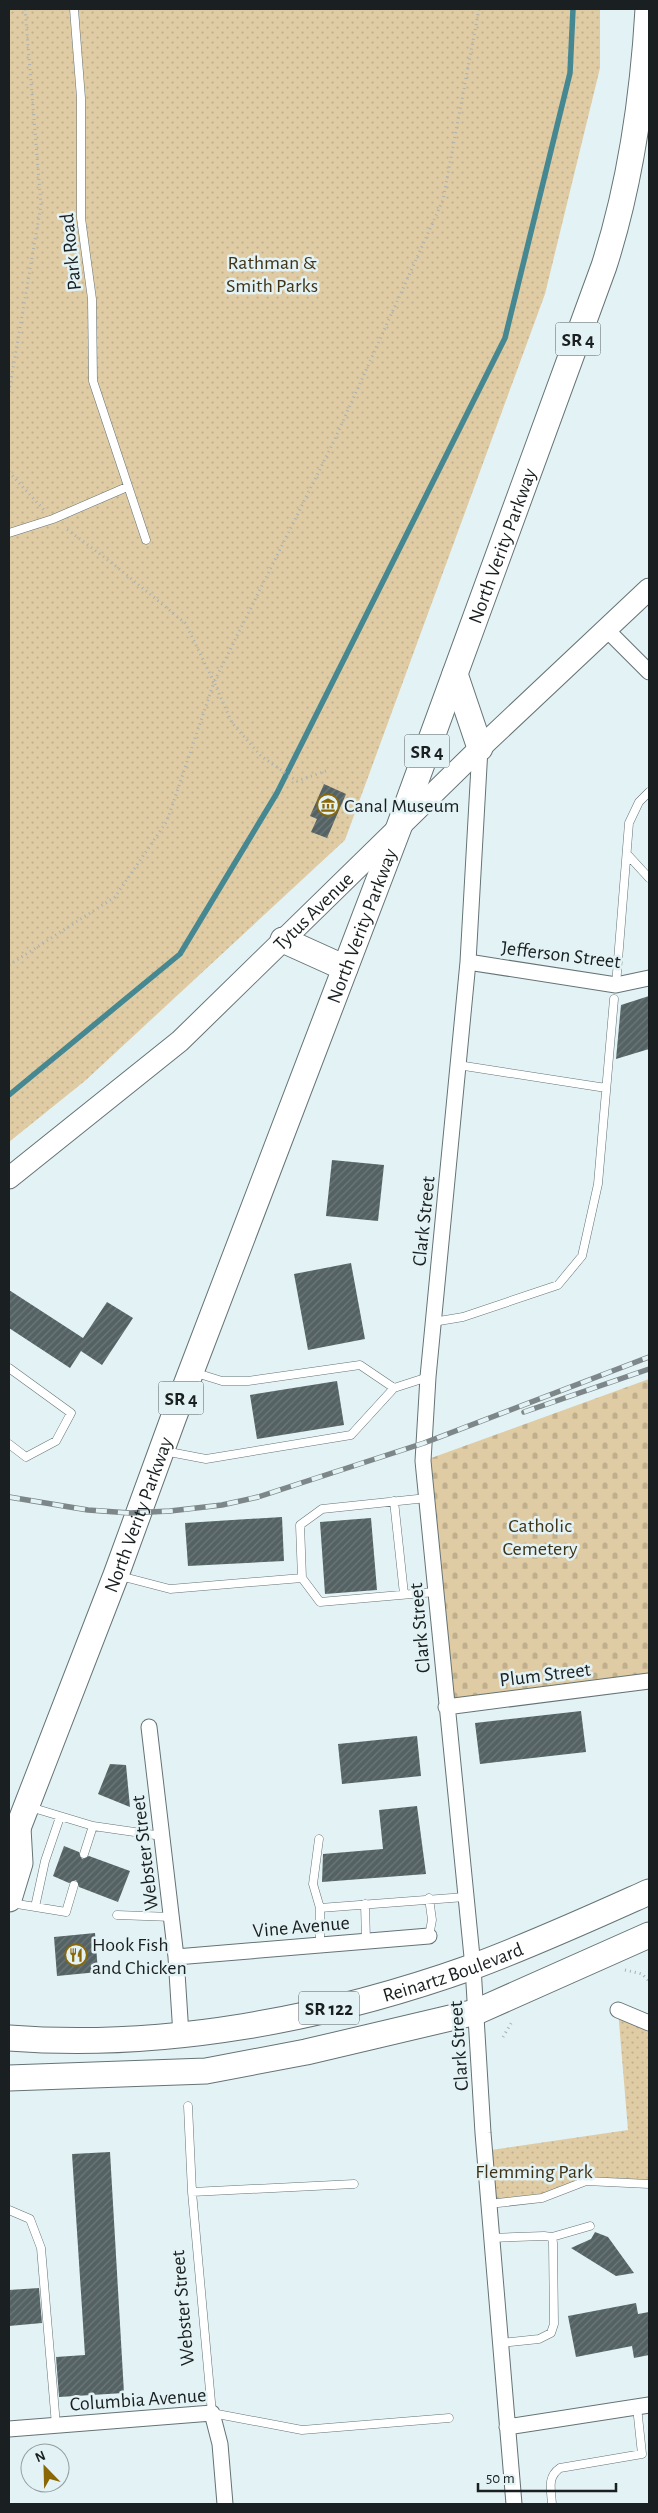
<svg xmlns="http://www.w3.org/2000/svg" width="658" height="2513" font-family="'Alegreya Sans',sans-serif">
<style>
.cemetery{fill:url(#cemetery-stones)}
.park{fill:url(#park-dots)}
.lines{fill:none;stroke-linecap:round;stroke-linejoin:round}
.stream{stroke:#458892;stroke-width:5.5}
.building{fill:url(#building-hatch)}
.lane-casing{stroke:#657375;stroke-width:9}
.street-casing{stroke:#657375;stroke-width:17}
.secondary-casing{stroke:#657375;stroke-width:23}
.primary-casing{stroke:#657375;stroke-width:27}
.path{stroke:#a5b1b4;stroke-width:3;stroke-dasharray:1 4;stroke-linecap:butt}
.lane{stroke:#fff;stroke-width:8}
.street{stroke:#fff;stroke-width:15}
.secondary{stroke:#fff;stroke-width:21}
.primary{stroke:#fff;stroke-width:25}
.rail-casing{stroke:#7d8789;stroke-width:5.5}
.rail{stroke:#e3f2f5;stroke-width:4;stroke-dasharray:11;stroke-linecap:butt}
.labels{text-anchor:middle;stroke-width:5;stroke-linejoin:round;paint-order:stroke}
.shield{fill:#e3f2f5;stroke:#565f61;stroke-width:1}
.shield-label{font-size:19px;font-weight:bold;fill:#1a2021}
.street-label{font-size:20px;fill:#1a2021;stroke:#e3f2f5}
.park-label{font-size:20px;fill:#403316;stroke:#e3f2f5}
.poi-label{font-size:20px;fill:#1a2021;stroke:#e3f2f5;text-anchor:start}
</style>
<defs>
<pattern id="cemetery-stones" width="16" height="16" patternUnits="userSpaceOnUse" patternTransform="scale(1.25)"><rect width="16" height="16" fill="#e0cca4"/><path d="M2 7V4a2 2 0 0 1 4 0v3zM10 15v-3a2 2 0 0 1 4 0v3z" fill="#c0af8d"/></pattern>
<pattern id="park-dots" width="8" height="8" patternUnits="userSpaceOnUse" patternTransform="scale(1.25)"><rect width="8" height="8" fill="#e0cca4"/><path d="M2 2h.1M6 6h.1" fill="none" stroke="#c0af8d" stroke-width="1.8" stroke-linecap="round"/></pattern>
<pattern id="building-hatch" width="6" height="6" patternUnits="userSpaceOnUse" patternTransform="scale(1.25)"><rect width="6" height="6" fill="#546264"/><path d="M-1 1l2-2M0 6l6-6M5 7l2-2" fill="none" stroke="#6e787a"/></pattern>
</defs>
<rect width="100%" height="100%" fill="#e3f2f5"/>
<path class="cemetery" d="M649 1379V1681L446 1707 423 1461Z"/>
<path class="park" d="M9 9H600V68L545 294 345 840 86 1080 9 1142Z
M618 2010 649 2023V2184L586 2181 542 2198 489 2204 484 2151 628 2130Z"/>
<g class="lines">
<path class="stream" d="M9 1095 180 954 277 793 505 338 570 73 573 9"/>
</g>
<path class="building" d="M324 784 346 794 327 838 311 832 317 819 310 816Z
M649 996V1049L616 1059 621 1005Z
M332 1160 384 1165 378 1221 326 1216Z
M351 1263 365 1339 308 1350 294 1274Z
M9 1290 83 1338 107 1302 133 1318 102 1365 81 1351 70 1368 9 1328Z
M337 1381 344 1425 257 1439 250 1395Z
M282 1517 284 1561 188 1566 185 1523Z
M371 1518 377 1590 325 1594 320 1522Z
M581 1711 586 1752 480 1764 475 1723Z
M417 1736 421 1776 342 1784 338 1744Z
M110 1764 126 1765 130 1807 98 1794Z
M417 1806 426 1874 322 1882 323 1854 383 1849 379 1810Z
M64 1846 79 1852 82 1859 89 1856 130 1871 118 1902 79 1887 76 1880 69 1883 53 1876Z
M95 1933 98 1972 57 1976 54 1937Z
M110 2152 124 2393 59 2397 56 2357 85 2355 72 2154Z
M595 2232 608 2237 634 2273 616 2276 571 2248 591 2239Z
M39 2288 42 2323 9 2326V2290Z
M636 2303 638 2314 649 2312V2355L634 2358 632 2346 576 2357 568 2316Z"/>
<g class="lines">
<g class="lane-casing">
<path id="lane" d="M74 9 81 98V218L92 299 93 381 146 540
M9 533 53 519 127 487
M627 854 649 878
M616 985 629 823 639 802 649 792
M458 1065 606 1088
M433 1322 463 1317 558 1285 582 1256 598 1184 614 999
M9 1368 71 1413 56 1441 26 1457 9 1444
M193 1372 222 1381H248L360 1365 394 1388
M164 1451 206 1459 351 1435 394 1388 428 1377
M394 1501 404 1594
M120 1576 170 1589 302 1578 320 1602 435 1592
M302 1578 300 1525 322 1509 427 1498
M30 1807 93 1826 84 1854
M93 1826 162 1836
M319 1839 313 1884 320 1908 465 1897
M429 1898 432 1920 429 1936
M11 1903 66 1912 74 1885
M365 1904 366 1941
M35 1907 45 1861 60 1817
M117 1915 172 1917
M320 1945V1908
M188 2106 192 2192 212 2413 302 2430 449 2418
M192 2192 354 2184
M489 2204 542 2198 586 2181 649 2184
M9 2210 30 2219 41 2248 56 2425
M552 2237 590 2226
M491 2238 544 2236 552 2237 553 2243 554 2324 551 2333 539 2339 500 2343
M552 2504C551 2489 547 2477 560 2468L642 2454 637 2407"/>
</g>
<g class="street-casing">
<path id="street" d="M606 629 649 672
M480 748 468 962 428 1377 423 1461 473 1967 483 2133 514 2504
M468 962 616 985 649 978
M446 1707 649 1681
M149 1727 176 1957 181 2035
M176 1957 429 1936
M618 2010 649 2023
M507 2427 649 2405
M9 2429 212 2413 220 2444 225 2504"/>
</g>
<g class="secondary-casing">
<g id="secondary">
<path id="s1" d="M9 1178 180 1041 480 748 649 589"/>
</g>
</g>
<g class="primary-casing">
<g id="primary">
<path d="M455 674 480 748"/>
<path d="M283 940 345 968"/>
<path id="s2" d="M9 1838 18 1828 116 1575 173 1419 399 827 604 266C631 182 643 96 648 9"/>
<path d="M9 1899 20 1863 18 1828"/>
<path id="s3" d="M9 2038C164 2050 326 2019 472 1967 532 1945 591 1918 649 1892"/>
<path d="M9 2078 206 2071 306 2052 476 2012 649 1935"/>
</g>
</g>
<path class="path" d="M9 392 41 205 25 9
M9 472 44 510
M326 771 297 781 261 756 232 723 214 682 333 443 443 200 479 9
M9 965 115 897 167 821 214 682 185 623 117 567 64 527
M625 1970 642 1974 649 1981
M503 2037 513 2020"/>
<use href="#lane" class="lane"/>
<use href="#street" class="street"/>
<use href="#secondary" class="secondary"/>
<use href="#primary" class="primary"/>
<g class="rail-casing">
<path id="rail" d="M524 1412 649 1369
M9 1497 88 1510 130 1513 170 1511 222 1505 258 1497 424 1443 649 1357"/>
</g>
<use href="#rail" class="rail"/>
</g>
<defs>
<g id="museum-ring" transform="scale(1.125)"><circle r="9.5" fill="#e3f2f5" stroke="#8a6807" stroke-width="1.5"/><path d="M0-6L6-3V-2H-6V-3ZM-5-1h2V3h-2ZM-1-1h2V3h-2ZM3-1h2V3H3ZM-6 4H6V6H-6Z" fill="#8a6807"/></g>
<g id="restaurant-ring" transform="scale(1.125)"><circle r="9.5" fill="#e3f2f5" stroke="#8a6807" stroke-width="1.5"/><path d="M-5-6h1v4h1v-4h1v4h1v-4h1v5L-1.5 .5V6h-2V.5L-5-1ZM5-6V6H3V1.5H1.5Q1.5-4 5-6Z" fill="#8a6807"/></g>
</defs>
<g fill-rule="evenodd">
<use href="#museum-ring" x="328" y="805"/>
<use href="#restaurant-ring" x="76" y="1955"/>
</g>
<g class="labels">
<g class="shield">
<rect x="555.5" y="322.5" width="45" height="33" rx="4"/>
<rect x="404.5" y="734.5" width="45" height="33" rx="4"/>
<rect x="158.5" y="1381.5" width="45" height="33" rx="4"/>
<rect x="299" y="1991.5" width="60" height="33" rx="4"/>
</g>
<g class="shield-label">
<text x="578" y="346">SR 4</text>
<text x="427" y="758">SR 4</text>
<text x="181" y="1405">SR 4</text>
<text x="329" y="2015">SR 122</text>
</g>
<g class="street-label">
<text transform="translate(70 252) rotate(-96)" y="7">Park Road</text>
<text dy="7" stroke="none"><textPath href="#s2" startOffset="1384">North Verity Parkway</textPath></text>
<text dy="7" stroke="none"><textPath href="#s1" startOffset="405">Tytus Avenue</textPath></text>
<text dy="7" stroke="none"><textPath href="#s2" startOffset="979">North Verity Parkway</textPath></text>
<text transform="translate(561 954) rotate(7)" y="7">Jefferson Street</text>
<text transform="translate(423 1221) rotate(-84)" y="7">Clark Street</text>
<text dy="7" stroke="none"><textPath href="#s2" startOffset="349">North Verity Parkway</textPath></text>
<text transform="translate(419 1628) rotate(-95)" y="7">Clark Street</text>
<text transform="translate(545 1674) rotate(-7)" y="7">Plum Street</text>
<text transform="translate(144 1853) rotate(-97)" y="7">Webster Street</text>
<text transform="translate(301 1926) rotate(-5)" y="7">Vine Avenue</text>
<text dy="7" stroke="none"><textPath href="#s3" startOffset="452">Reinartz Boulevard</textPath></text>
<text transform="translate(458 2046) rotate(-94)" y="7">Clark Street</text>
<text transform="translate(182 2308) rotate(-95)" y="7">Webster Street</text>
<text transform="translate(138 2399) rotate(-4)" y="7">Columbia Avenue</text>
</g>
<g class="park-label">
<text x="272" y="269">Rathman &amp;<tspan x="272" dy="23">Smith Parks</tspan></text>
<text x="540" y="1532">Catholic<tspan x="540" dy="23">Cemetery</tspan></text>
<text x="534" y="2178">Flemming Park</text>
</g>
<g class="poi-label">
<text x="344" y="812">Canal Museum</text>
<text x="92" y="1951">Hook Fish<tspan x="92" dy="23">and Chicken</tspan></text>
</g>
</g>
<rect width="658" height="2513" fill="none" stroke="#1a2021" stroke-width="20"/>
<g transform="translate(45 2468) rotate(337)"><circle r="24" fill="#e3f2f5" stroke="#939ea0"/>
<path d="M0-4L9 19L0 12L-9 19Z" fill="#8a6807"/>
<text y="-8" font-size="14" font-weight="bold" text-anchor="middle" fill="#1a2021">N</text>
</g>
<path d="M478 2483v8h138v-8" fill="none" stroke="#1a2021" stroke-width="2.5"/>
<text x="486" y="2483" font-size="15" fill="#1a2021" stroke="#e3f2f5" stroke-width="4" paint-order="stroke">50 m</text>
</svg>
